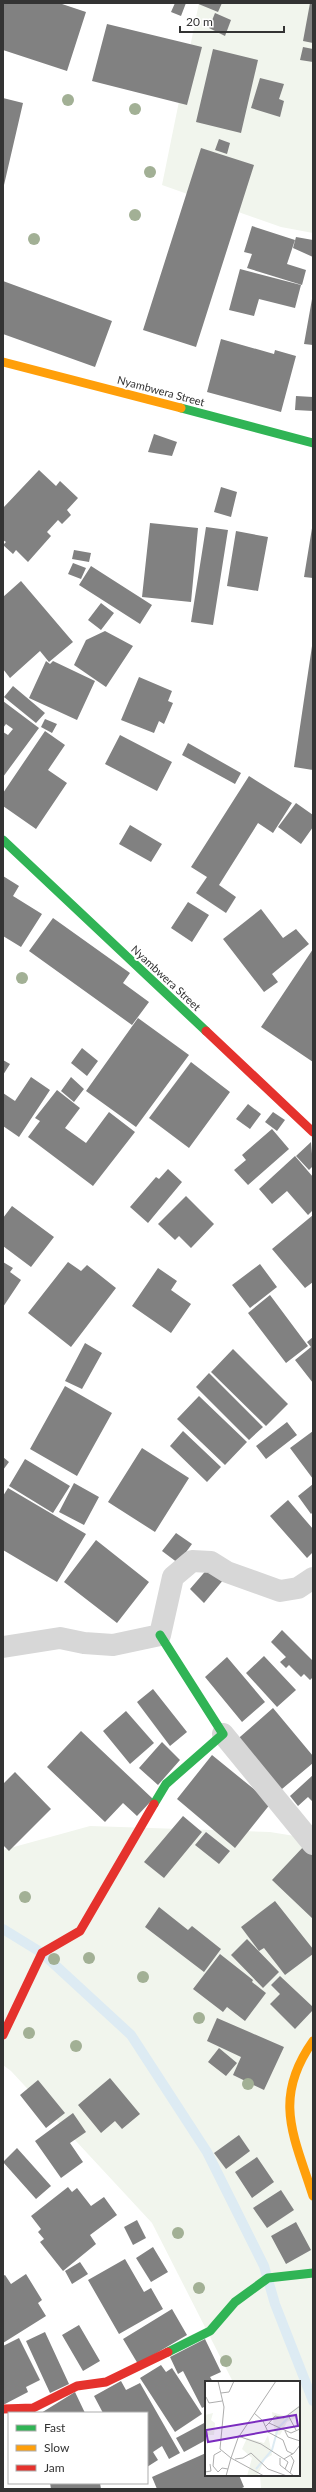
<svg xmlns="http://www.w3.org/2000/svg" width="316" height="2492" font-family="Lato,sans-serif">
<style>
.green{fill:#f1f5ed}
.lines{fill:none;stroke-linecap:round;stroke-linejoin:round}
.stream{stroke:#ddebf3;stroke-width:10}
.building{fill:#818181}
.street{stroke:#d7d7d7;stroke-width:22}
.fast{stroke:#30b455;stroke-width:9}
.slow{stroke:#ff9f0a;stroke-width:9}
.jam{stroke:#e5322d;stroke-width:9}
.tree{fill:#a2b095}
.labels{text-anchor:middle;stroke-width:4;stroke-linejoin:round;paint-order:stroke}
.street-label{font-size:11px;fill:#333;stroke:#fff}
.inset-river{fill:none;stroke:#ddebf3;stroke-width:2}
.inset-road{fill:none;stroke:#adadad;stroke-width:1}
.view{fill:#7b2cbf;fill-opacity:0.15;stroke:#7b2cbf;stroke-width:2}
.inset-edge{fill:none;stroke:#333;stroke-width:2}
</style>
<rect width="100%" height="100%" fill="#fff"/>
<path class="green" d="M199 3H313V233L281 227 162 185Z
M90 1826 270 1832 313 1839V2489H261L260 2475H299V2382H233L152 2223 11 2071 3 2065V1850Z"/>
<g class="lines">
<path class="stream" d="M3 1929 42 1953 131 2035 207 2152 264 2266 275 2304 313 2401"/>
</g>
<path class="building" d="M3 3H59L86 12 67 71 3 50Z
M175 3H186L181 16 171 12Z
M196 3H222L218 12Z
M310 3H313V43L303 41Z
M215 13 231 20 225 36 209 28Z
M107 24 202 47 187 105 92 81Z
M303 47 313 49V62L300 60Z
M213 49 258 60 241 133 196 122Z
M260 78 284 84 279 99 284 101 280 117 251 108Z
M3 98 23 103 4 185H3Z
M219 139 230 143 227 154 215 150Z
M201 148 254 165 196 347 143 330Z
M252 226 295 240 287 264 306 270 302 285 247 268 252 254 244 252Z
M296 237 313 240V257L293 248Z
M240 269 301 285 295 308 259 299 254 316 229 310Z
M3 281 112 321 95 367 3 334Z
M312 299 313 300V345L304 344Z
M221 339 274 354 275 350 296 356 281 412 207 392Z
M296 396 313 397V411L295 410Z
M154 434 177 442 172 456 148 452Z
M39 470 56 486 60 481 78 498 67 510 71 515 62 524 58 520 47 532 51 536 28 562 16 550 13 554 3 545 6 542 3 540V508Z
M221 487 237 492 231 517 214 512Z
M313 522V578L304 577Z
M150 523 198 528 191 602 142 597Z
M206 527 228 530 213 625 191 622Z
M236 531 268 537 258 591 227 586Z
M74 550 91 553 89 562 72 559Z
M73 563 86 568 81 579 68 574Z
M91 566 152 605 140 624 79 585Z
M21 581 73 642 49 662 40 651 10 678 3 669V597Z
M101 603 114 613 101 630 88 620Z
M105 631 133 646 106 687 74 665 86 640Z
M312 646H313V770L294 767Z
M46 661 50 664 53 661 95 681 77 720 29 698Z
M139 677 172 691 168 701 173 703 164 724 159 721 154 733 121 720Z
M13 686 45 713 36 723 4 697Z
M3 701 39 728 3 777V732L8 735 13 729 6 724 3 728Z
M45 719 57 724 52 733 41 727Z
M45 731 65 745 48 770 67 783 36 829 3 806V793Z
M120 735 172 762 157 791 105 764Z
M188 743 241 773 235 784 182 755Z
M249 776 292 803 273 833 258 823 219 885 236 897 226 913 196 893 207 877 191 867Z
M296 803 313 815V827L301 844 278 827Z
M130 825 162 844 151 862 119 844Z
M3 876 19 886 13 896 42 914 21 947 3 936Z
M188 902 209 915 192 942 171 928Z
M261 909 283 938 296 929 309 944 272 974 278 982 264 992 223 939Z
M53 918 130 973 123 983 149 1002 132 1025 29 951Z
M313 949V1062L261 1027Z
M138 1018 189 1055 136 1127 86 1091Z
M82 1048 98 1061 87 1076 71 1063Z
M3 1060 10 1064 3 1075Z
M191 1062 230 1092 189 1148 149 1118Z
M31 1077 50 1090 19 1137 3 1126V1093L15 1101Z
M71 1077 84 1089 74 1102 61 1091Z
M57 1090 80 1108 65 1128 86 1143 109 1112 135 1132 93 1186 28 1137 40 1121 35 1118Z
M248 1104 261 1114 250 1129 236 1119Z
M273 1112 285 1120 277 1131 265 1122Z
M272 1129 289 1149 248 1185 234 1170 246 1160 242 1155Z
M311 1142 313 1166 309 1170 296 1156Z
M295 1156 313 1177V1210L308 1215 287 1191 272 1204 259 1189Z
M168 1169 182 1182 148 1223 130 1207 156 1177 159 1179Z
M186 1196 214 1224 191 1248 179 1236 175 1240 158 1224Z
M12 1206 54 1237 31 1267 3 1246V1218Z
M313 1215V1282L305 1288 272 1249Z
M3 1262 13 1268 10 1272 21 1280 3 1307Z
M68 1262 81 1271 87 1265 116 1288 71 1347 28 1313Z
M260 1264 277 1287 250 1308 232 1285Z
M158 1268 177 1281 171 1290 191 1304 171 1333 132 1306Z
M270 1295 308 1346 286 1363 248 1313Z
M313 1337V1383L295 1360 311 1347 307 1342Z
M85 1343 102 1353 82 1389 65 1381Z
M233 1349 288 1404 266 1426 211 1372Z
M209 1373 263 1427 249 1440 196 1387Z
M65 1386 112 1413 77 1476 30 1449Z
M199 1396 247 1442 225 1465 177 1419Z
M287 1422 297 1435 266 1459 256 1446Z
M183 1431 221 1467 207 1482 170 1446Z
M313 1431V1479L290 1448Z
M142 1448 189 1478 155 1532 108 1502Z
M3 1457 9 1462 3 1470Z
M25 1459 70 1486 53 1513 9 1486Z
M74 1483 99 1497 84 1525 59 1512Z
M313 1484V1512L311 1514 298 1496Z
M8 1488 86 1534 57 1582 3 1550V1496Z
M288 1500 313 1529V1552L307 1558 270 1516Z
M176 1533 192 1544 178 1563 162 1551Z
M96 1540 149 1582 117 1623 64 1582Z
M209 1567 224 1579 204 1603 190 1589Z
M282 1630 313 1661V1677L310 1680 304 1674 301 1677 289 1665 286 1668 280 1662 286 1657 271 1642Z
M264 1656 296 1690 277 1707 246 1673Z
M227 1657 265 1702 242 1722 205 1677Z
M153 1689 187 1732 170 1746 137 1702Z
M273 1708 313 1756V1763L276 1794 233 1743Z
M126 1711 154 1743 130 1764 103 1731Z
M81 1731 153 1799 137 1816 123 1803 105 1822 47 1767Z
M162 1742 180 1760 158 1785 139 1768Z
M212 1755 271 1803 235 1848 177 1799Z
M15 1772 51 1809 9 1851 3 1845V1784Z
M313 1775V1802L308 1797 298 1806 290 1796Z
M183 1816 202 1832 164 1878 144 1862Z
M206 1832 230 1851 219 1864 195 1845Z
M305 1845 313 1853V1919L272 1880Z
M275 1901 313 1949V1954L285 1975 264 1948 259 1951 241 1927Z
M159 1907 188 1930 192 1926 221 1949 204 1972 145 1927Z
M247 1939 279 1972 263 1988 231 1955Z
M220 1954 253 1980 252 1982 266 1993 245 2021 227 2007 223 2012 193 1989Z
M280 1976 313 2007V2010L295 2029 270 2004 280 1994 271 1985Z
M217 2018 284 2047 264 2090 233 2075 241 2057 207 2041Z
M219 2048 237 2063 226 2076 208 2062Z
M110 2078 140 2114 122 2129 115 2121 101 2133 78 2105Z
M38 2080 65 2113 46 2128 20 2095Z
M73 2113 86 2132 70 2143 83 2162 61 2178 35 2141Z
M239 2135 250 2151 226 2169 214 2153Z
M17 2148 51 2186 36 2199 3 2162Z
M257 2157 274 2182 252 2198 235 2172Z
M68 2187 72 2192 77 2188 91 2206 104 2197 117 2215 90 2235 96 2244 63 2271 40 2242 44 2239 38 2232 41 2229 31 2216Z
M281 2190 294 2210 267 2228 253 2208Z
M137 2220 146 2238 133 2245 124 2227Z
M296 2222 311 2250 286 2264 271 2236Z
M153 2247 168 2272 151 2282 136 2258Z
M125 2259 144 2292 151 2288 163 2309 119 2334 88 2280Z
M80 2262 88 2274 72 2284 65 2271Z
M26 2274 42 2300 38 2303 46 2316 3 2343V2276L5 2275 11 2284Z
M172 2309 187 2335 138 2364 123 2339Z
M79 2325 100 2361 83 2371 62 2335Z
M45 2332 69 2384 50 2393 26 2341Z
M19 2338 40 2380 26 2387 28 2392 3 2405V2346Z
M205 2339 221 2372 210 2377 213 2382H206V2406L202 2408 183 2371 178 2374 170 2357Z
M161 2365 166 2372 172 2368 202 2414 175 2432 140 2378Z
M121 2381 126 2390 140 2383 180 2453 169 2459 162 2446 153 2452 158 2460 147 2467V2413H103L94 2396Z
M75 2392 85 2413H41Z
M206 2422V2440L184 2452 176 2438Z
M206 2453V2475H239L244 2487 240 2489H157L152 2477Z
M50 2483H100L101 2489H51Z"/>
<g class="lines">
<path class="street" d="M3 1647 60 1638 84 1643 113 1645 160 1635 173 1577 192 1561 211 1562 227 1572 280 1591 298 1588 313 1578
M223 1734 313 1844"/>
<path class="fast" d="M181 408 313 443
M3 840 206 1031
M154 1804 166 1784 223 1734 160 1635
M168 2352 210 2331 235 2302 268 2278 313 2273"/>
<path class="slow" d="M3 362 181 408
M313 2041C272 2099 294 2136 313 2196"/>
<path class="jam" d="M206 1031 313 1132
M3 2035 42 1953 80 1931 154 1804
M3 2409 33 2408 77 2386 106 2382 168 2352"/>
</g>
<g class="tree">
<circle cx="68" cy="100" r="6"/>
<circle cx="135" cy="109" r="6"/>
<circle cx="150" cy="172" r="6"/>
<circle cx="135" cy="215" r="6"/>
<circle cx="34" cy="239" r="6"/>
<circle cx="22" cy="978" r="6"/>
<circle cx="25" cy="1897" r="6"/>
<circle cx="89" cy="1958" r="6"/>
<circle cx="54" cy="1959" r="6"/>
<circle cx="143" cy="1977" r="6"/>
<circle cx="199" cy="2018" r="6"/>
<circle cx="29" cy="2033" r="6"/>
<circle cx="76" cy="2046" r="6"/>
<circle cx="248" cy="2084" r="6"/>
<circle cx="178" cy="2233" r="6"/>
<circle cx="199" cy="2288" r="6"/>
<circle cx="226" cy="2361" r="6"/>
</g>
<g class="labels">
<g class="street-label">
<text transform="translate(161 391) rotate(15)" y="4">Nyambwera Street</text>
<text transform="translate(166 978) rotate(43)" y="4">Nyambwera Street</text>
</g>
</g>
<g transform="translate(205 2381)">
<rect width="95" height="95" fill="#fff"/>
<path d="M95 24V35L82 41 75 54 70 53 67 31 80 35ZM8 32 6 39 10 42 9 54H0V34ZM63 54 67 74 60 78 52 95H42L47 77 37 68 42 57 59 62Z" fill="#f1f5ed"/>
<path class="inset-river" d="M51 88 67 69 73 47 83 37"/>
<path class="inset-road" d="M13 0 19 26 15 68 26 77 21 95M16 12 24 11 29 0M1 16 4 22 17 20M49 32 58 40 63 51 78 59 82 70 88 73M83 34 91 49M64 42 70 35 79 37 95 25M61 45 64 42 86 52 95 48M80 50 83 56 95 60M33 55 56 63 79 78 89 72 95 64M16 70 9 74 8 85 13 91 17 87 23 88M75 77V84L89 95M30 78 38 77 46 72 63 88 82 95M79 78 83 81 80 88M0 91 6 90 5 83M85 92 89 80 86 75M59 95 26 77 33 57 71 0"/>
<path class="view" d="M91 34 93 45 3 61 1 49Z"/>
<rect width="95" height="95" class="inset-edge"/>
</g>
<rect width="316" height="2492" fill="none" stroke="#333333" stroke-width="8"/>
<rect x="8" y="2412" width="140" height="72" fill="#ffffff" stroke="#adadad"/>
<rect x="16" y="2425" width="20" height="6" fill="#30b455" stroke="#adadad"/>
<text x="44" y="2432" font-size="12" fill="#333333">Fast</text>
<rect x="16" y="2445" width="20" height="6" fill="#ff9f0a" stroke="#adadad"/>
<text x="44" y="2452" font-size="12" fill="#333333">Slow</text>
<rect x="16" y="2465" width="20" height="6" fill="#e5322d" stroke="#adadad"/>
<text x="44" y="2472" font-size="12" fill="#333333">Jam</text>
<path d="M180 26v6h104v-6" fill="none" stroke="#333333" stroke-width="2"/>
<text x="186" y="26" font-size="12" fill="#333333" stroke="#ffffff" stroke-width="3" paint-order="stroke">20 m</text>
</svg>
